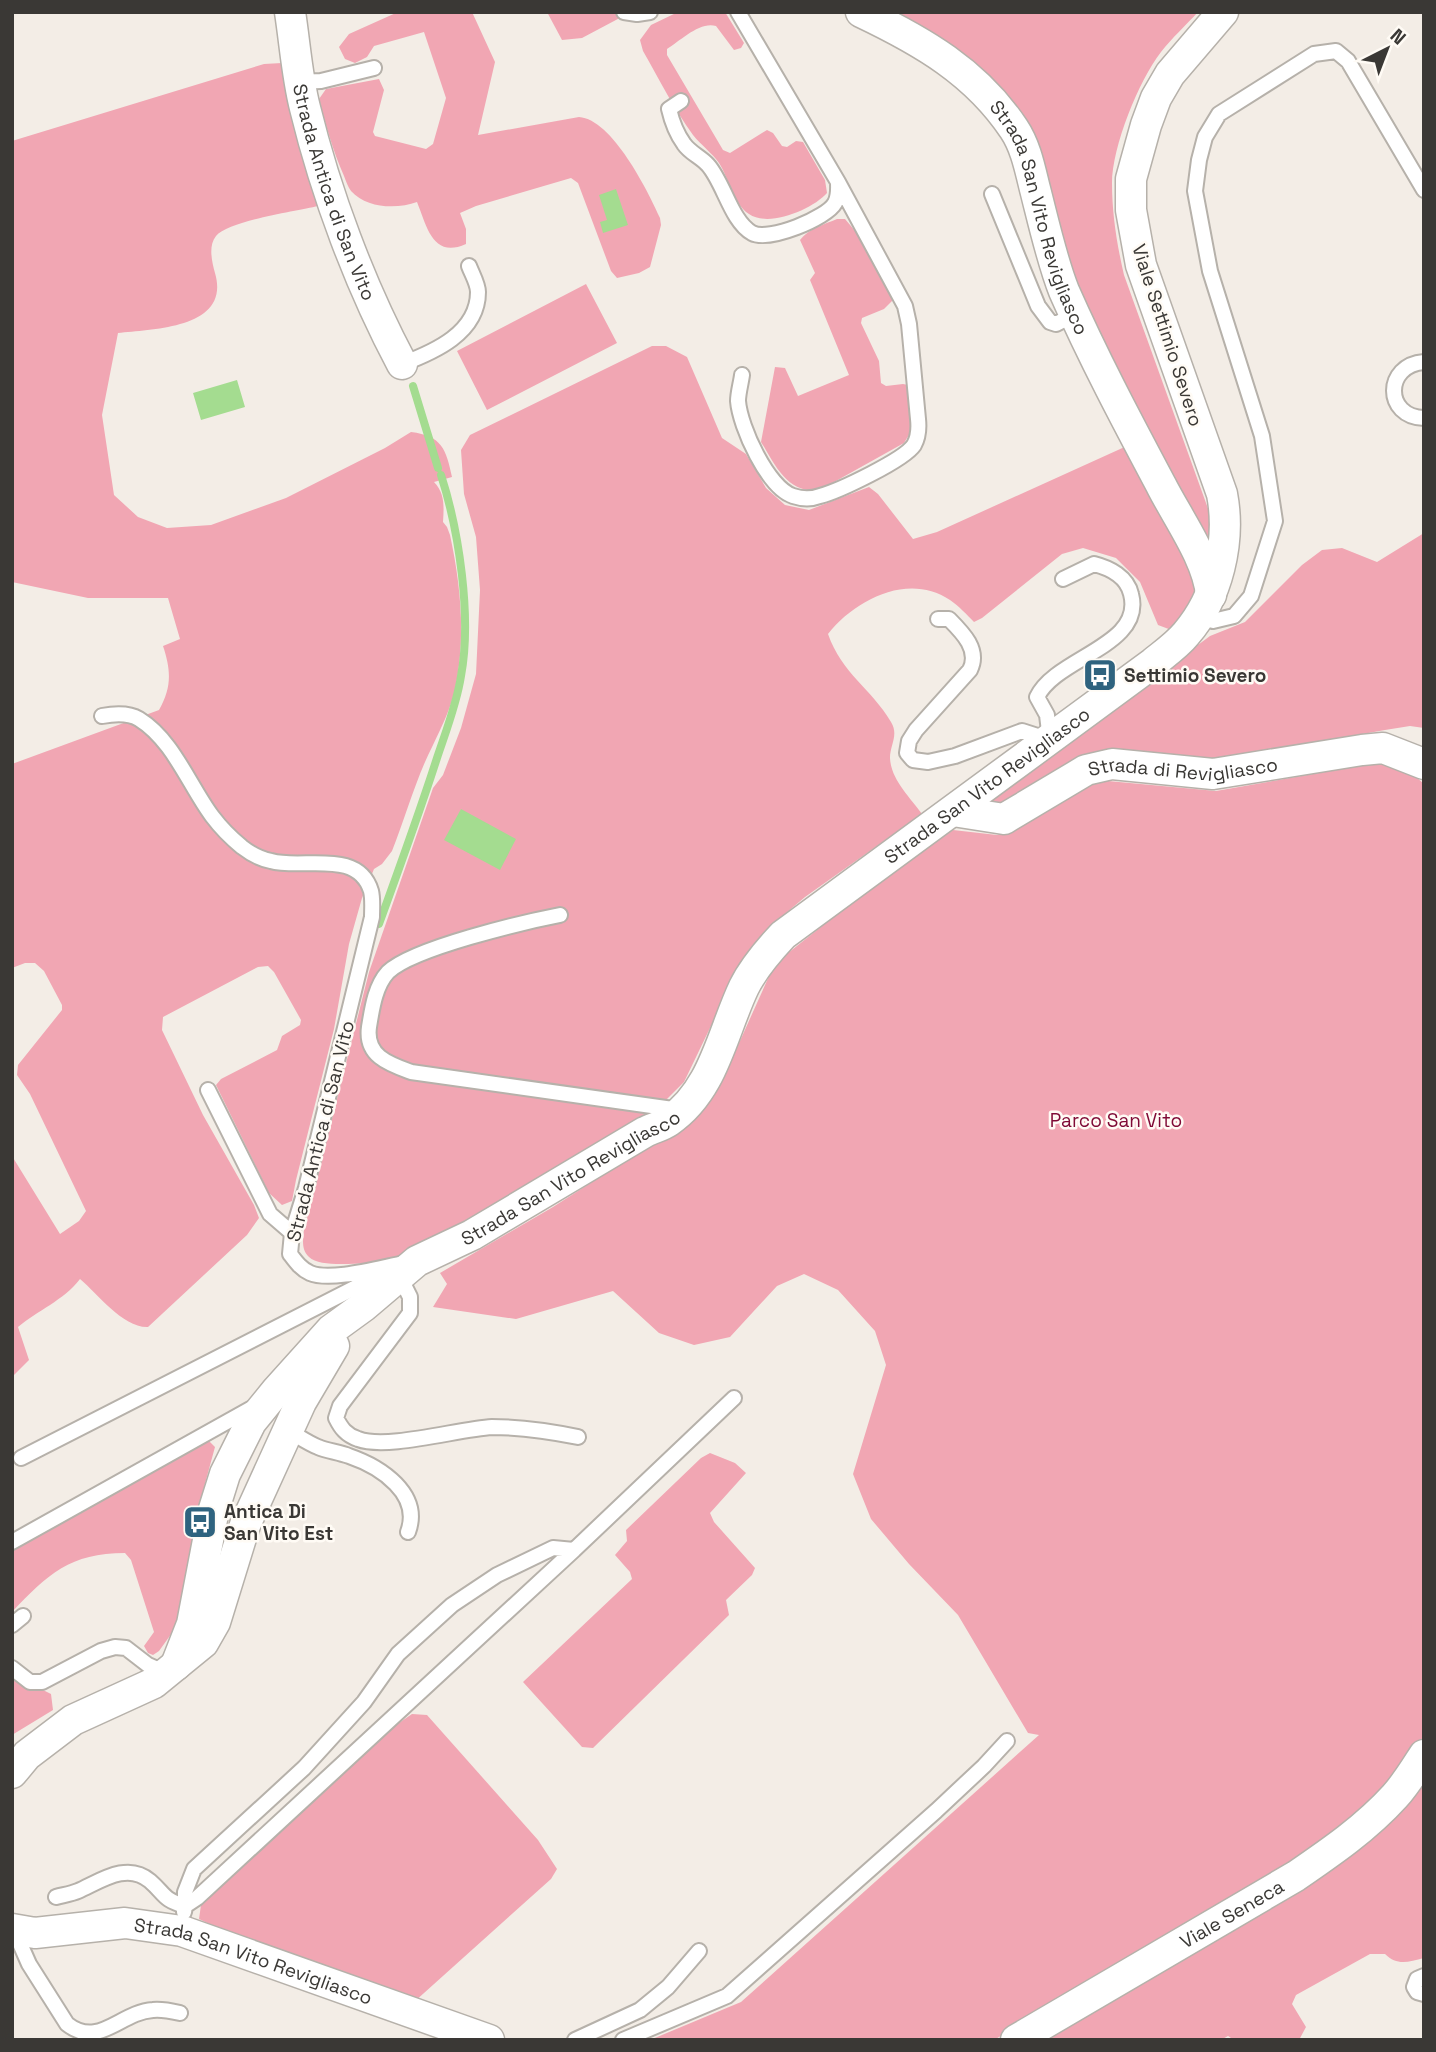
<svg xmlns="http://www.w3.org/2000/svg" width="1436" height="2052" font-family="'Space Grotesk',sans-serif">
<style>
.green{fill:#f1a6b3}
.water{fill:#a4dc90}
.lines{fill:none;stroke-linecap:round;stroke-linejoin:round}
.stream{stroke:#a4dc90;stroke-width:8}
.lane-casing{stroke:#b6b1aa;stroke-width:18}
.street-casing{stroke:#b6b1aa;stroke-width:33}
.lane{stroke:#fff;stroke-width:14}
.street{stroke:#fff;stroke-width:30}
.labels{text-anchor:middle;stroke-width:5;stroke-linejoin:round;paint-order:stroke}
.street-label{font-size:19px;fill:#3a3835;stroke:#fffbf5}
.poi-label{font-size:19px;font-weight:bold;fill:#3a3835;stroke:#fffbf5;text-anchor:start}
.park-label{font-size:19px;fill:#7f0a36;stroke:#fffbf5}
</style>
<rect width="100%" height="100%" fill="#f3ede6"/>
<path class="green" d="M398 12H472L495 62 478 135 579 117C612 119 648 191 660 218L661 225 650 267 639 273 617 278 611 271 578 183 571 178 476 206 460 213 466 229V244C433 259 427 227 417 202 398 209 367 209 351 191 348 187 346 181 344 176 333 151 326 126 319 99L326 89 379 79 384 90 373 132 375 136 426 149 433 144 446 98 424 32 374 46 367 57 355 63 345 59 339 47 349 34Z
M547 12H631L582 38 562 40Z
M678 12H725L744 43 741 48 734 50 716 26C700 21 680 41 667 49V55L723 150 730 153 767 130 773 133 782 146 787 147 796 141 803 142 825 180 827 193C813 209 769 228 749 214 733 204 729 178 719 163 712 153 701 145 693 135 674 109 659 79 643 51L640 40 651 25Z
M892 12H1198C1186 25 1172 38 1161 52 1139 80 1112 147 1112 183 1112 214 1117 245 1124 275L1215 528 1209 535 1201 537 1081 303 1029 131Z
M282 63 318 206C297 211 228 221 216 236 208 246 212 262 215 273 231 328 155 329 118 333L102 415 114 495 138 517 167 528 211 525 286 498 385 448 411 432C442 436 446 449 452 477L434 482C445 493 444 507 443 522L447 527 450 535C461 586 466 638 455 690 450 710 442 726 433 745 416 778 406 816 392 851L382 864 374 869 362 898 349 944 334 1029 296 1180 292 1201 282 1205 269 1193 216 1085 221 1079 277 1050 282 1036 300 1025 301 1020 274 972 268 966 258 967 163 1017 162 1030 203 1115 254 1205 259 1218 247 1235 148 1327C123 1328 98 1294 80 1279 63 1301 38 1310 18 1327L29 1360 12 1377V1156L60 1234 79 1221 86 1211 30 1094 17 1075 18 1065 62 1010V1005L44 971 35 963H25L12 968V764L159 710C172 687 171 670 163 646L180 639 168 598H88L12 582V141L264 64Z
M837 219H845L856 232 892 295V301L884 309 862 318 861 323 879 361 881 383 886 386 903 384 908 385 912 430 904 443 818 491C786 492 776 466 761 442L775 367 785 368 798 396 849 375 810 280 815 273 800 240C808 229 825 224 837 219Z
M586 284 617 343 487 410 457 351Z
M652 346H666L687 357 722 438 746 454 766 488 785 505 809 510 869 487 878 494 913 539 937 532 1129 445 1188 558 1196 592 1174 631 1158 625 1140 582 1116 558 1083 548 1062 554 982 618 974 622C967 615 959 606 950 600 908 572 855 600 828 634 842 674 871 688 891 722 899 735 890 745 890 758 891 780 910 797 922 814L805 897 773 924 737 972 684 1082 653 1113 392 1262C372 1261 323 1270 309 1257 301 1250 303 1239 304 1230L369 972 433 788 443 775 461 728 476 674 480 590 476 537 464 494 461 450 470 435Z
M1424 533V728L1410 726 1385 730 1313 743 1239 759 1212 761 1119 753 1087 754 1060 769 1005 808 987 802 1210 636 1245 622 1302 565 1322 550 1342 548 1377 562Z
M1375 763C1396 764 1409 770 1424 784V1736L1379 1795 1324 1843 994 2040H650L741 2002 1039 1735 1028 1733 958 1615 909 1564 871 1519 853 1474 886 1365 875 1331 838 1290 804 1274 777 1286 730 1337 694 1345 659 1333 613 1291 516 1319 433 1307 447 1284 440 1273 553 1207 647 1147 685 1128 722 1081 770 974 788 953 850 904 953 830 997 835 1014 830 1082 787 1108 781 1216 791Z
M209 1441 215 1447 200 1502 187 1612 159 1651 153 1655 148 1653 144 1646 154 1632 131 1560 125 1553C70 1553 48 1574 12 1612V1551Z
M710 1453 735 1463 746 1473 710 1513 714 1522 755 1568 752 1575 726 1600 729 1615 593 1748 582 1747 523 1682 632 1579 630 1572 615 1555 627 1541 626 1530 701 1458Z
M12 1678 30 1689 43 1690 51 1694 53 1710 12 1735Z
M412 1714 427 1715 538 1840 557 1869 551 1879 414 2002 241 1939 199 1919 201 1905 205 1899 393 1727Z
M1424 1777V1958C1408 1962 1397 1966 1385 1954H1370L1296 1995 1292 2004 1306 2027 1299 2040H1234L1228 2036 1221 2040H1040Z"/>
<path class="water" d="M616 189 628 225 603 233 600 222 607 220 599 195Z
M237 380 245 407 201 420 193 393Z
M461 809 516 839 500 870 444 840Z"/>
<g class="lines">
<path class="stream" d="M413 386 438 468
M379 924C399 869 419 814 437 758 446 731 457 703 461 676 472 617 459 531 441 475"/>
<g class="lane-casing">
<path id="lane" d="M624 12 637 14 650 12
M300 82 321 81 374 68
M681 101 669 109C672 122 676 133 684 144 690 153 701 157 708 165 724 183 731 221 752 233 769 242 827 218 835 203 839 196 838 189 838 182L738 12
M992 194 1038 306 1050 322 1056 324 1075 314
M1424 362C1384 365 1384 417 1424 418
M402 364C434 352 478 333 478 292 478 284 472 274 469 266
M742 375C741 383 738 393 738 401 740 427 768 488 793 496 802 499 812 499 820 496 839 491 904 460 914 445 919 436 919 428 918 419L909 324 905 306 838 182
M1200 616 1213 621 1234 616 1251 596 1275 521 1262 436 1210 271 1195 191 1199 160 1205 137 1219 114 1314 54 1336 51 1348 61 1424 190
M938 619H949C963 633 980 650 970 670L916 730 909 741 907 753 913 760 928 762 955 756 1022 731 1050 740 1047 715 1037 697C1056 657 1145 646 1131 594 1127 577 1110 568 1094 564L1063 579
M102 716C113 714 129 713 139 719 173 740 189 785 212 816 221 828 231 838 242 847 251 854 260 859 271 861 302 870 358 848 371 891 373 899 372 909 372 917L306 1188 292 1233 290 1254C296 1262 301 1269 310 1273 331 1282 382 1267 405 1263
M560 915C524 922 413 948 388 972 375 986 372 1009 369 1027 365 1056 389 1064 411 1072L680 1110
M208 1090 270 1214 292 1233
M399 1275 410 1297V1313L340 1406 336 1418C341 1428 346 1435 358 1439 387 1450 458 1429 492 1427 521 1427 549 1431 578 1437
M289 1431C298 1436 308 1443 318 1447 327 1451 339 1452 349 1456 381 1467 422 1494 408 1532
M21 1458 366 1282 390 1273
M12 1542 250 1409
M12 1625 23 1616
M12 1668 30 1682H42L101 1651 115 1647 126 1648 148 1665 166 1673
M56 1897C63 1895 71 1894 78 1891 99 1882 127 1861 150 1881 166 1895 162 1899 185 1906V1892L194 1869 304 1768 364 1702 398 1654 452 1605 497 1575 553 1548 574 1550 734 1398
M184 1912 185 1906 197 1898 574 1550
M14 1930 29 1964 67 2024C99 2049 120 2012 153 2010 162 2009 171 2011 180 2013
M1424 1976 1417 1979 1414 1987 1417 1992 1424 1994
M575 2040 640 2010 668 1987 699 1951
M623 2040 727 1996 936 1811 984 1766 1007 1741"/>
</g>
<g class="street-casing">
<g id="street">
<path id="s1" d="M290 12C295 44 297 77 305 108 326 194 360 285 402 364"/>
<path id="s2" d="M861 12C922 41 976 72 1014 129 1026 147 1030 169 1035 189 1043 220 1052 261 1064 291 1093 357 1127 421 1161 485 1177 517 1208 559 1211 595"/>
<path id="s3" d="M953 811 1004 819 1086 770 1112 764 1213 774 1362 750 1383 748 1424 764"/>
<path id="s4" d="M176 1665 192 1624 214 1509 225 1474 251 1422 277 1390 331 1330 364 1306 417 1261 472 1235 645 1132C653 1128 662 1126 669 1121 714 1090 722 1033 744 987 754 967 768 951 783 935L1153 663C1164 654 1177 645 1186 634 1218 597 1231 541 1222 494L1141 265 1131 210V179L1146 125 1156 98 1170 74 1223 12"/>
<path d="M12 1773 27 1755 73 1720 154 1683 203 1643 215 1622 245 1525 301 1402 334 1346"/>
<path id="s5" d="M12 1929 35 1933 125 1923 182 1931 489 2040"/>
<path id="s6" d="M1016 2040 1296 1876C1331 1852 1366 1828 1395 1796 1406 1784 1415 1769 1424 1755"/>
</g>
</g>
<use href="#lane" class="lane"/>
<use href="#street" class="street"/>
</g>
<defs>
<g id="bus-square" transform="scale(1.75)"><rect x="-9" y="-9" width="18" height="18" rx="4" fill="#2f637f" stroke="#fffbf5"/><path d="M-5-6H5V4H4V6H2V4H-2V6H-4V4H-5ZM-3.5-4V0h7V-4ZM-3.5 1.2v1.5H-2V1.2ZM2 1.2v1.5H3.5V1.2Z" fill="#fff"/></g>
</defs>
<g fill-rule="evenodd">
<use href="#bus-square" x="1100" y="675"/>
<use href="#bus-square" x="200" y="1522"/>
</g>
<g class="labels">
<g class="street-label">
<text dy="7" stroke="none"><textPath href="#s1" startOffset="186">Strada Antica di San Vito</textPath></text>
<text dy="7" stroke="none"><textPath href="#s2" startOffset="287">Strada San Vito Revigliasco</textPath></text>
<text transform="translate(1168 335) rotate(72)" y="7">Viale Settimio Severo</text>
<text dy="7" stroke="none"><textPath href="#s3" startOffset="245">Strada di Revigliasco</textPath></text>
<text dy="7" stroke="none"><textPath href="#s4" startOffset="1251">Strada San Vito Revigliasco</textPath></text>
<text transform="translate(320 1131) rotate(-76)" y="7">Strada Antica di San Vito</text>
<text dy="7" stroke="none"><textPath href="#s4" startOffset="663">Strada San Vito Revigliasco</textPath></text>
<text dy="7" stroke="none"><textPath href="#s6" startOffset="250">Viale Seneca</textPath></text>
<text dy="7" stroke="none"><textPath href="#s5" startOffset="248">Strada San Vito Revigliasco</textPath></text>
</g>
<g class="poi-label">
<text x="1124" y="682">Settimio Severo</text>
<text x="224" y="1518">Antica Di<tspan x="224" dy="22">San Vito Est</tspan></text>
</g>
<g class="park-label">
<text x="1116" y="1127">Parco San Vito</text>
</g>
</g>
<rect width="1436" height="2052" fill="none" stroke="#3a3835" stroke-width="28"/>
<g transform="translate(1387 49) rotate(42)" stroke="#fffbf5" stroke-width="5" paint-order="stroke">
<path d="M0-5L12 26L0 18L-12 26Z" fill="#3a3835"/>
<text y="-10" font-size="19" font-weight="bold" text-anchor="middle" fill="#3a3835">N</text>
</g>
</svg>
